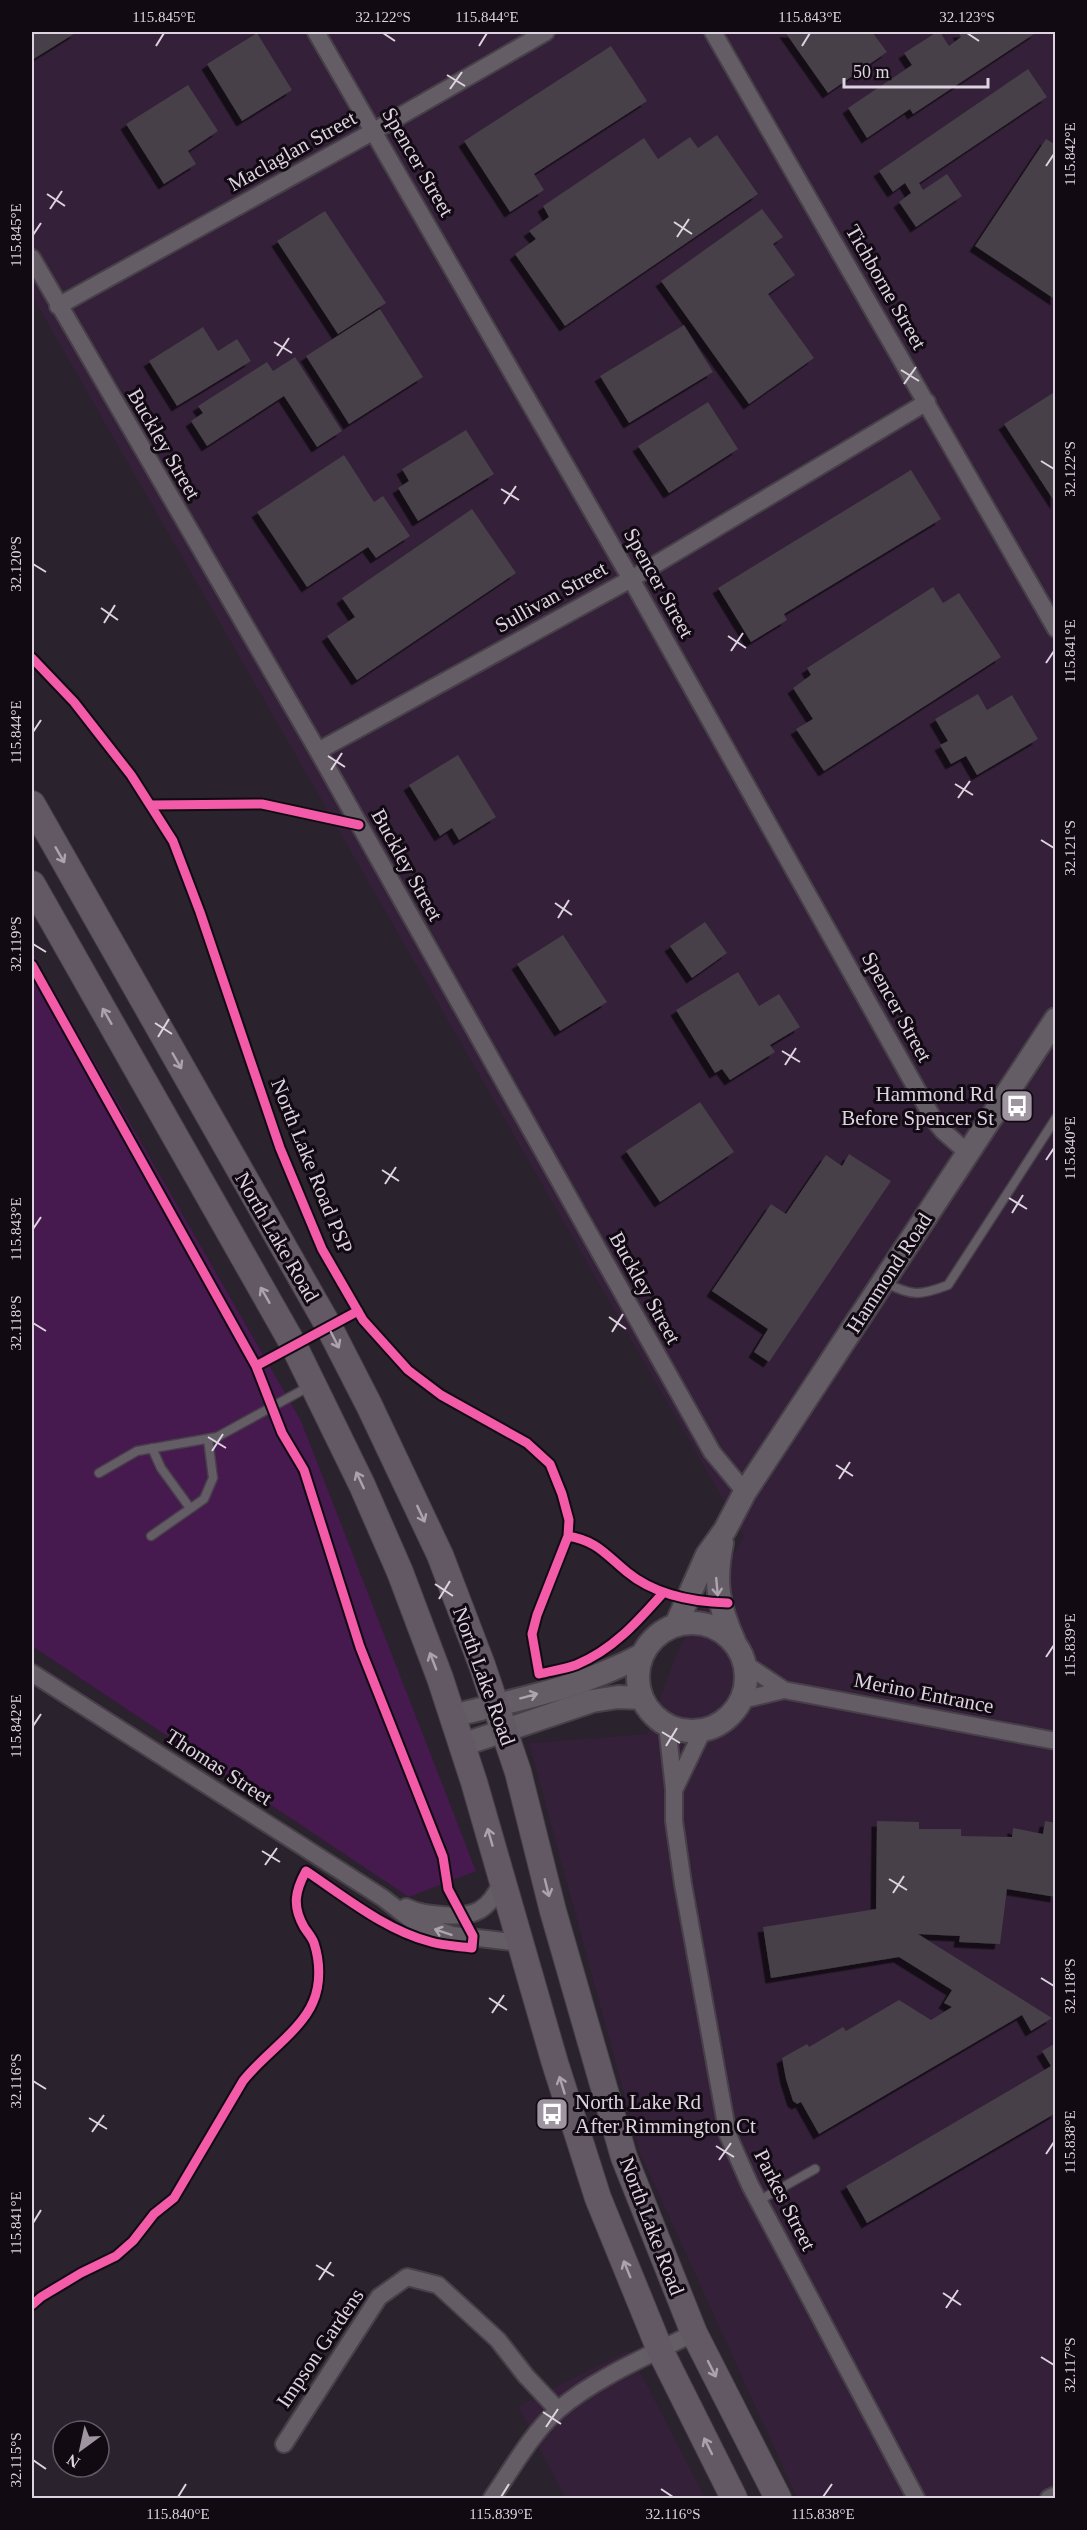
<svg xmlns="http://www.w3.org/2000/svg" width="1087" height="2530" font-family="Georgia,serif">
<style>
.built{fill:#342038}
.green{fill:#46194f}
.building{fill:#463f48;filter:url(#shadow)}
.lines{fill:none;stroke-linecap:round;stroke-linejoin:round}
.lane-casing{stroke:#474049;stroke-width:11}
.street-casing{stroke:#474049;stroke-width:20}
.secondary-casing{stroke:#474049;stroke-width:26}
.primary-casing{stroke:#474049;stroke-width:28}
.lane{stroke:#645d65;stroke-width:8}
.street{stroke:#645d65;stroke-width:16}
.secondary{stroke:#645d65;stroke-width:22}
.primary{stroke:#635965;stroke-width:26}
.cycleway-casing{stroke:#120a13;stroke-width:13}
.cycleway{stroke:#f35aa7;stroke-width:9}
.oneway{stroke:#ada2af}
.oneway2{stroke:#ada4af}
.ticks{fill:none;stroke:#ded3e0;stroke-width:2}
.labels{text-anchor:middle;stroke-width:6;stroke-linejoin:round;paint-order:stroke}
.street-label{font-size:21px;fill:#ded3e0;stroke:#120a13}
.poi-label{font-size:21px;fill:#ded3e0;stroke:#120a13;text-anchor:end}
.neatline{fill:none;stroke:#ded3e0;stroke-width:2}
.ticks-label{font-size:15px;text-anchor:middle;fill:#ded3e0}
</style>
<defs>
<filter id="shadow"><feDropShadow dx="-5.5" dy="5.5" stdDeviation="0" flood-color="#0009"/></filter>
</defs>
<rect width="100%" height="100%" fill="#2a222c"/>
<path class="built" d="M32 32H1055V2498H797L640 2153 529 1743 647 1734 678 1650 744 1536 32 296Z
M629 2350 705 2498H565L518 2406Z"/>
<path class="green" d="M32 952 301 1421 476 1871 409 1897 32 1646Z"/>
<path class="building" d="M32 32H77L32 60Z
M785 32H872L887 52 828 93Z
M937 32H940L949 46 961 37 958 32H1037L913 114 910 109 867 138 848 108 912 65 904 53Z
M257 33 292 90 242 121 207 64Z
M611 46 647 101 534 174 544 190 510 212 464 141Z
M1028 69 1047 97 919 183 923 190 947 174 962 196 916 227 899 202 911 193 905 183 893 192 879 171Z
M188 85 218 131 188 151 196 164 164 184 126 124Z
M717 135 758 194 565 326 515 254 536 239 529 231 549 217 543 206 644 138 658 159 690 137 698 148Z
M1046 139 1056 145V300L975 246Z
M762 209 783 237 773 244 795 275 768 294 814 358 749 404 661 281Z
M325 211 386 303 338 334 277 241Z
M380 309 423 377 349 424 306 356Z
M684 325 713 372 629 423 600 376Z
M203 327 218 351 237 339 251 361 177 406 149 361Z
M295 357 342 431 317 447 284 396 207 446 191 421 203 413 198 406 267 362 273 371Z
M1056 391V504L1004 424Z
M708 402 738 449 669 493 638 446Z
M466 430 494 474 418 521 398 488 409 481 402 469Z
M344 455 374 502 383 496 410 536 376 558 368 547 307 587 257 512Z
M911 470 941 519 784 614 787 620 751 642 718 588Z
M472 509 516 573 357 680 327 636 355 617 342 598Z
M933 587 943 603 959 593 1001 657 824 771 796 729 813 719 793 688 811 675 807 668Z
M978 694 987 710 1012 695 1038 739 977 775 966 756 951 764 940 745 948 741 935 719Z
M458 755 496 817 459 840 452 828 440 836 409 785Z
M705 922 727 953 692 978 670 946Z
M563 935 607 1002 560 1031 517 964Z
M738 972 759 1006 779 994 800 1027 770 1045 775 1052 730 1080 722 1069 715 1073 676 1010Z
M700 1102 734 1152 660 1202 626 1151Z
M849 1154 891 1181 769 1362 754 1352 768 1329 712 1291 771 1204 786 1214 826 1155 842 1166Z
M877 1821 919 1822V1829H961V1836L1012 1837 1013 1828 1043 1834 1045 1821 1056 1823V1897L1007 1889 1000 1944 959 1942 960 1936 918 1934 1052 2018 1031 2031 1022 2015 819 2134 801 2102 797 2104 793 2101 786 2079 782 2058 807 2044 809 2047 843 2027 846 2031 899 2000 931 2020 952 2007 944 2003 952 1990 899 1957 771 1978 763 1927 876 1909Z
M1056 2043V2113L867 2223 846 2186 1051 2066 1042 2051Z"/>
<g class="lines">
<g class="lane-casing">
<path id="lane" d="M884 1282C911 1296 920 1296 948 1285L1056 1118
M152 1448 161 1468 190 1508
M99 1473 137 1451 217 1437 310 1386
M151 1536 204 1499 213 1478 208 1439
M758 2201 815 2169"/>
</g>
<g class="street-casing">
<path id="street" d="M316 32 631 579 934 1120 943 1131 968 1153
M713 32 1056 629
M32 258 318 751 712 1452 745 1492
M58 306 374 131 546 32
M318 751 631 579 927 402
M745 1664 784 1690
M32 1673 383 1898 414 1922 453 1935 521 1943
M742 1700 784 1690 1056 1741
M667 1725 674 1789V1821L683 1884 728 2135 750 2185 916 2498
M675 1788 703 1730
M406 1907C419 1913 429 1914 443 1915 476 1918 488 1910 503 1881
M284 2444 379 2297 407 2277 438 2285 498 2340 526 2376 558 2410
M492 2498C512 2469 531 2434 558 2410 595 2378 650 2355 694 2333
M1049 2498 1056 2495"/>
</g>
<g class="secondary-casing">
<path id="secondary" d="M722 1543C714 1582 718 1605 734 1641
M638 1677a54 54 0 1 1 108 0a54 54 0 1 1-108 0Z
M676 1625 707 1555 725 1530 745 1492 1056 1019
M452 1716C516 1700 583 1687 642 1655
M462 1745 592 1701 618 1697 642 1698"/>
</g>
<g class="primary-casing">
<path id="primary" d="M32 804 329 1327 369 1405 440 1555 482 1665 518 1772 553 1911 624 2157 694 2333 778 2498
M32 884 294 1346 362 1485 400 1572 440 1678 474 1782 555 2063 598 2198 660 2350 734 2498"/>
</g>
<use href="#lane" class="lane"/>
<use href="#street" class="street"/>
<use href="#secondary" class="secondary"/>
<use href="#primary" class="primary"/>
<g class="cycleway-casing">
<path id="cycleway" d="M32 658 74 702 131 775 173 841 200 912 280 1148 322 1249 363 1320 408 1370 441 1395 527 1443 550 1464 562 1494 569 1520 568 1536 537 1615 532 1634 539 1674C551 1671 565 1669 576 1665 613 1650 638 1621 663 1593
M150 805 262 804 359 825
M32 965 256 1366 282 1433 304 1470 360 1647 443 1857 448 1889 473 1936 472 1948C459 1946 444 1946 431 1942 385 1930 345 1897 306 1871 295 1891 292 1906 304 1927 307 1932 312 1937 314 1943 320 1961 321 1984 313 2002 301 2031 263 2055 243 2081L174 2198 154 2214 133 2241 116 2256 81 2273 41 2297 32 2305
M256 1366 358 1311
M568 1536C597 1541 605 1554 627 1572 655 1595 692 1602 728 1603"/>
</g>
<use href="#cycleway" class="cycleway"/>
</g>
<defs><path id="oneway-shaft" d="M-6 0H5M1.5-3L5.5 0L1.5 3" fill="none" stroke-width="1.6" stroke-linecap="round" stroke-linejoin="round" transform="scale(1.5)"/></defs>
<g class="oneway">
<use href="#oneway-shaft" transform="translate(60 855) rotate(60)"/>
<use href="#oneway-shaft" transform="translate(107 1016) rotate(-120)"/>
<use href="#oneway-shaft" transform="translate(177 1061) rotate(60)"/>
<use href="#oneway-shaft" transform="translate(265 1295) rotate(-120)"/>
<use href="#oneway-shaft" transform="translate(335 1340) rotate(63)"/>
<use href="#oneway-shaft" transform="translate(360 1480) rotate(-115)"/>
<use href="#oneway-shaft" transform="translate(421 1514) rotate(65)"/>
<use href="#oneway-shaft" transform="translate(433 1661) rotate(-111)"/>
<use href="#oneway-shaft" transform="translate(490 1837) rotate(-106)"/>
<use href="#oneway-shaft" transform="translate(547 1888) rotate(76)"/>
<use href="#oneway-shaft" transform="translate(562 2085) rotate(-107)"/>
<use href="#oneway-shaft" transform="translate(627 2269) rotate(-112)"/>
<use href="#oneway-shaft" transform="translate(712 2369) rotate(63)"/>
<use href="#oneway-shaft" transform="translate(708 2446) rotate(-116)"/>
</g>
<g class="oneway2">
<use href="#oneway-shaft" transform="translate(717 1587) rotate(85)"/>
<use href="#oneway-shaft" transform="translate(529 1696) rotate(-15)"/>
<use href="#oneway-shaft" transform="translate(443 1932) rotate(-161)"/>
</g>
<path class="ticks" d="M383 33 395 41M967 33 979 41M156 46 164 33M479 46 487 33M802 46 810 33M447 75 465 86M450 89 462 72M1046 166 1054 154M47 194 65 206M50 209 62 191M674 222 692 234M33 235 41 223M677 237 689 219M274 342 292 353M277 356 289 338M901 370 919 381M904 384 916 367M1041 461 1054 469M501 489 519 500M504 504 516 486M33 564 46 572M101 608 118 620M104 623 115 605M728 636 746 648M731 651 743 633M1046 663 1054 651M33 732 41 720M328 756 345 767M331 770 342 753M955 784 973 795M958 798 970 781M1041 840 1054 848M555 903 572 915M558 918 569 900M33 944 46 952M155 1023 172 1034M158 1037 169 1019M782 1051 800 1062M785 1065 796 1048M1046 1160 1054 1148M382 1170 399 1181M385 1184 396 1167M1009 1198 1027 1209M1012 1213 1023 1195M33 1229 41 1217M609 1317 626 1329M33 1323 46 1331M612 1332 623 1314M208 1437 226 1448M212 1451 223 1434M836 1465 853 1476M839 1479 850 1462M435 1584 453 1596M439 1599 450 1581M1046 1657 1054 1645M33 1726 41 1714M662 1732 680 1743M666 1746 677 1728M262 1851 280 1862M265 1865 277 1848M889 1879 907 1890M893 1893 904 1876M1041 1978 1054 1986M489 1998 507 2010M492 2013 504 1995M33 2081 46 2089M89 2118 107 2129M92 2132 104 2115M716 2146 734 2157M1046 2154 1054 2142M719 2160 731 2143M33 2223 41 2210M316 2265 334 2276M319 2280 331 2262M943 2293 961 2305M946 2308 958 2290M1041 2357 1054 2365M543 2412 561 2424M546 2427 558 2409M33 2460 46 2469M661 2489 673 2497M178 2497 186 2484M501 2497 509 2484M823 2497 832 2484"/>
<defs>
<g id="bus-square" transform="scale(1.725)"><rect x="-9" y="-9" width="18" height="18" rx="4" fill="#9f95a1" stroke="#120a13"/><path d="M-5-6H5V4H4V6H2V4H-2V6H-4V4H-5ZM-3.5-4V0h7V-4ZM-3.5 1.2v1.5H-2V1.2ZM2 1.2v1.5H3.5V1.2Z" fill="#fff"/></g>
</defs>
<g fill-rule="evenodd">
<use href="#bus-square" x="1017" y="1106"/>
<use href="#bus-square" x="552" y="2114"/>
</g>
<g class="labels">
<g class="street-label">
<text transform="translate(292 151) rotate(-29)" y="7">Maclaglan Street</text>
<text transform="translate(418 162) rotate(60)" y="7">Spencer Street</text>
<text transform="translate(886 287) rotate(60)" y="7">Tichborne Street</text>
<text transform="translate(164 444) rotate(60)" y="7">Buckley Street</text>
<text transform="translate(659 583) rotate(61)" y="7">Spencer Street</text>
<text transform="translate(551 597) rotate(-29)" y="7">Sullivan Street</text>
<text transform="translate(407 865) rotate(61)" y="7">Buckley Street</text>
<text transform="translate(897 1007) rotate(61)" y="7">Spencer Street</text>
<text transform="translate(312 1166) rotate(68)" y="7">North Lake Road PSP</text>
<text transform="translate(277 1237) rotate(60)" y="7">North Lake Road</text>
<text transform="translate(889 1273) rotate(-57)" y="7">Hammond Road</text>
<text transform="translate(645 1288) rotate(61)" y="7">Buckley Street</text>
<text transform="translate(484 1676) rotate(70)" y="7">North Lake Road</text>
<text transform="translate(924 1693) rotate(11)" y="7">Merino Entrance</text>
<text transform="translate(219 1767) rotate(33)" y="7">Thomas Street</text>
<text transform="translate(785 2200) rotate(63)" y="7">Parkes Street</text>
<text transform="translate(652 2226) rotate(69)" y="7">North Lake Road</text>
<text transform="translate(320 2348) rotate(-56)" y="7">Impson Gardens</text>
</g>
<g class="poi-label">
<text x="994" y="1101">Hammond Rd<tspan x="994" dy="24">Before Spencer St</tspan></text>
<text x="575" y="2109" text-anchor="start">North Lake Rd<tspan x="575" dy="24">After Rimmington Ct</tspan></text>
</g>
</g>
<rect width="1087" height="2530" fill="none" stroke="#120a13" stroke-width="66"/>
<g transform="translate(81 2449) rotate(213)"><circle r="28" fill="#120a13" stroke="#645a65" stroke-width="1.5"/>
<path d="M0-4.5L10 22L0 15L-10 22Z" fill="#9f95a1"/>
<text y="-9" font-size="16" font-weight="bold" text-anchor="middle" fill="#ded3e0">N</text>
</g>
<path d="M844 78v9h144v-9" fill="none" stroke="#ded3e0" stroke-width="3"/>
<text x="853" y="78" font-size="18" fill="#ded3e0" stroke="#120a13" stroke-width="4.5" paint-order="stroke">50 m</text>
<rect x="33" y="33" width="1021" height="2464" class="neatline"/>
<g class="ticks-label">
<text x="164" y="22">115.845°E</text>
<text x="383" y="22">32.122°S</text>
<text x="487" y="22">115.844°E</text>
<text x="810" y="22">115.843°E</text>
<text x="967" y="22">32.123°S</text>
<text transform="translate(1070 154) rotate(-90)" y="5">115.842°E</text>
<text transform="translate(16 235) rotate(-90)" y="5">115.845°E</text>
<text transform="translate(1070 469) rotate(-90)" y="5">32.122°S</text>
<text transform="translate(16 564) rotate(-90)" y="5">32.120°S</text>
<text transform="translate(1070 651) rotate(-90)" y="5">115.841°E</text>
<text transform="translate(16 732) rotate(-90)" y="5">115.844°E</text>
<text transform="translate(1070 848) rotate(-90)" y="5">32.121°S</text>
<text transform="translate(16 944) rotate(-90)" y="5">32.119°S</text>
<text transform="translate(1070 1148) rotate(-90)" y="5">115.840°E</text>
<text transform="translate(16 1229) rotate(-90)" y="5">115.843°E</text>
<text transform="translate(16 1323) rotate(-90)" y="5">32.118°S</text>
<text transform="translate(1070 1645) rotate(-90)" y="5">115.839°E</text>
<text transform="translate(16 1726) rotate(-90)" y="5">115.842°E</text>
<text transform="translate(1070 1986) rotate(-90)" y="5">32.118°S</text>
<text transform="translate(16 2081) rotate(-90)" y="5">32.116°S</text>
<text transform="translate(1070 2142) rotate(-90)" y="5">115.838°E</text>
<text transform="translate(16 2223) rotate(-90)" y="5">115.841°E</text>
<text transform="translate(1070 2365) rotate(-90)" y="5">32.117°S</text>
<text transform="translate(16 2460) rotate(-90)" y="5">32.115°S</text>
<text x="178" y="2519">115.840°E</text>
<text x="501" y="2519">115.839°E</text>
<text x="673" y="2519">32.116°S</text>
<text x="823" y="2519">115.838°E</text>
</g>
</svg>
